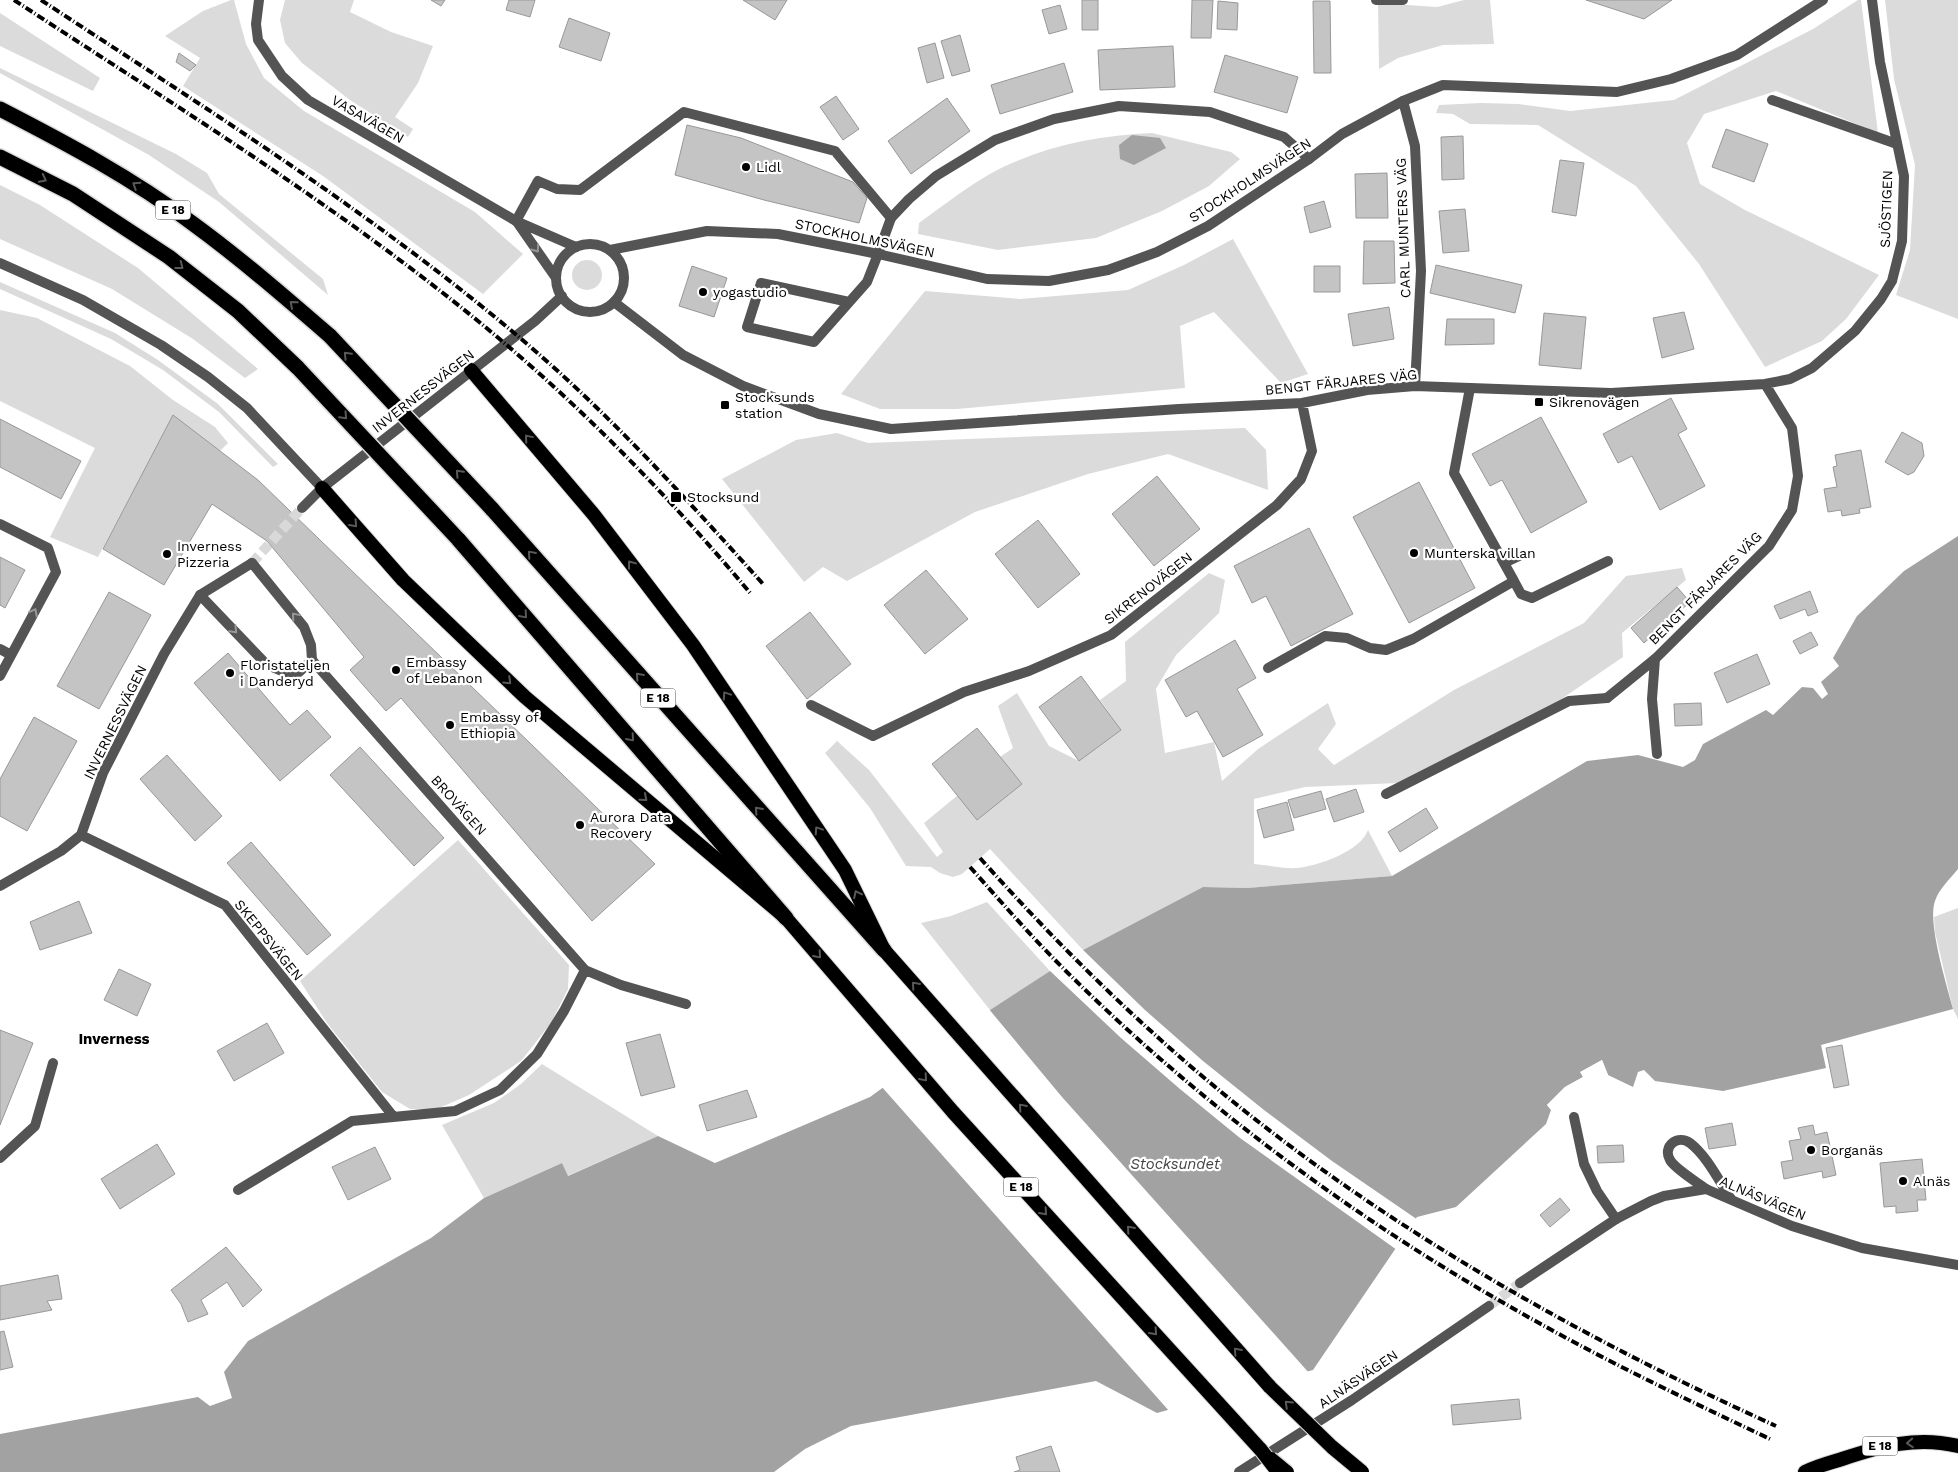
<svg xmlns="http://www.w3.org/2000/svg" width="1958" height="1472" font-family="'Work Sans',sans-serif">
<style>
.green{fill:#dbdbdb}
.water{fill:#a2a2a2}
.pier{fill:#fff}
.building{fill:#c4c4c4;stroke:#989898}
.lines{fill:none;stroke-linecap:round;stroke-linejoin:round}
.minor-tunnel{stroke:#d9d9d9;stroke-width:10;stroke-dasharray:10 5;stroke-linecap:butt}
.trunk-casing{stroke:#dbdbdb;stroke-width:16}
.motorway-casing{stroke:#dbdbdb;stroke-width:18}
.service{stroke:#545454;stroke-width:10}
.minor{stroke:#545454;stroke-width:10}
.tertiary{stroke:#545454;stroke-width:10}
.trunk{stroke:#000;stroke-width:14}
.motorway{stroke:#000;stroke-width:15}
.rail{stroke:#000;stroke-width:4;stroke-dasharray:8 2.5 1 2.5;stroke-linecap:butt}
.primary-bridge-casing{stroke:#dbdbdb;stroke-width:15;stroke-linecap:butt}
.trunk-bridge-casing{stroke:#dbdbdb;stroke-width:16;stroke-linecap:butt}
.motorway-bridge-casing{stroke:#dbdbdb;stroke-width:18;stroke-linecap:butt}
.primary-bridge{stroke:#000;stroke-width:12}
.trunk-bridge{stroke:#000;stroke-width:14}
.motorway-bridge{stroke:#000;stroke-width:15}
.oneway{stroke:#595959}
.oneway2{stroke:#989898}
.poi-dot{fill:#000;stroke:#fff;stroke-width:2}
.labels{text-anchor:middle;stroke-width:4.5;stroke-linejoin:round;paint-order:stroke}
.shield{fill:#fff;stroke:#4c4c4c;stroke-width:1}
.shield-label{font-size:12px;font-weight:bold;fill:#000}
.street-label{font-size:14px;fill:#000;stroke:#fff}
.poi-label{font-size:14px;fill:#000;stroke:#fff;text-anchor:start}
.neighbourhood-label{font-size:15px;font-weight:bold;fill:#000;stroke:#fff}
.water-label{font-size:15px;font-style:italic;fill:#434343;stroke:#fff}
</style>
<rect width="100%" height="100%" fill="#fff"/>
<path class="green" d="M231 0H234L246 44 264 78 304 111 475 212 523 254 483 294 323 176 183 86 200 58 165 36 203 11Z
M285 0H354L350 12 391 32 433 46 418 83 395 117 413 129 408 137 350 100 302 63 285 43 280 20Z
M1464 0H1490L1494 44 1443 45 1398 58 1379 69 1378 3 1437 7Z
M1858 0H1861L1878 133 1776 91 1704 114 1687 143 1700 184 1745 210 1879 275 1846 319 1822 341 1765 367 1699 264 1636 186 1538 125 1470 124 1453 114 1436 113 1439 105 1481 103 1518 104 1570 111 1674 100 1813 29Z
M1885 0H1958V319L1896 295 1910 250 1915 165 1894 79Z
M0 13 100 78 93 91 0 46Z
M0 68 176 154 207 173 219 194 323 279 328 295 219 202 149 155 0 73Z
M1152 133 1231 152 1240 159 1209 186 1162 211 1096 238 998 250 918 234 919 223C950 201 981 175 1017 161 1059 143 1106 135 1152 133Z
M0 185 40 205 138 268 258 369 245 378 193 339 112 289 0 239Z
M1233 239 1308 374 1281 383 1214 312 1180 326 1185 388 957 409H880L841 394 925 291 1020 299 1128 290 1184 265Z
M572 275a15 15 0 1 1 30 0a15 15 0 1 1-30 0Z
M0 282 115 333 158 360 218 404 278 464 273 467 219 412 163 370 111 339 0 289Z
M0 310 37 318 130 366 173 400 215 427 228 443 220 451 173 416 98 557 50 537 95 448 0 401Z
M1245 428 1266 450 1268 490 1168 454 1088 474 975 512 847 581 823 567 804 582 722 479 796 440 837 433 868 443Z
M1682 568 1686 580 1622 633 1623 657 1560 700 1398 783 1305 787 1254 799V864C1267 865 1284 869 1297 868 1318 866 1361 851 1368 830L1392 876 1247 888 1203 887 1083 950 990 849 962 874 953 877 940 873 931 867 906 866 870 808 825 753 837 741 869 770 937 857 943 852 924 823 958 795 977 820 1022 784 1000 757 1013 748 998 706 1017 693 1049 746 1079 761 1121 730 1100 700 1126 681 1125 642 1209 573 1225 580 1219 613 1176 655 1156 689 1165 753 1214 742 1222 781 1258 749 1328 703 1336 724 1318 749 1334 765 1454 690 1584 623 1626 576Z
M458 840 569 965 568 989 551 1023 521 1061 469 1095 437 1109H410L382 1092 327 1023 300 981Z
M987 902 1050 971 990 1010 921 923 951 916Z
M1958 908V1019L1953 1009 1935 932 1934 917Z
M542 1064 658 1136 567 1176 562 1163 484 1198 442 1125 494 1103 521 1084Z"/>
<path class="water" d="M1132 135 1160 138 1166 148 1134 165 1120 159 1119 145Z
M1958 536V869C1950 879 1939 889 1935 901 1927 922 1947 986 1953 1009L1821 1045 1826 1068 1723 1091 1655 1081 1644 1070 1638 1072 1633 1087 1608 1075 1602 1060 1581 1072 1583 1077 1565 1087 1547 1105 1551 1110 1546 1124 1456 1207 1417 1217 1313 1370 1157 1413 1096 1381 851 1426 805 1449 774 1472H0V1434L198 1397 210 1406 232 1398 224 1372 248 1341 431 1238 484 1198 562 1163 568 1176 658 1136 715 1163 870 1097 990 1010 1050 971 1083 950 1203 887 1247 888 1392 876 1587 761 1638 755 1683 767 1695 760 1703 744 1766 710 1773 715 1802 687 1813 688 1822 699 1828 694 1821 682 1839 666 1833 658 1857 616 1904 571Z"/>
<path class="pier" d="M1081 948 1145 1010 1203 1061 1264 1110 1332 1161 1418 1220 1397 1250 1240 1138 1180 1089 1121 1038 1048 969Z
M988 1008 1062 1097 1310 1374 1170 1412 881 1086Z
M1602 1060 1608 1075 1606 1076 1601 1064 1584 1073 1585 1079 1567 1089 1550 1105 1553 1109V1112L1547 1105 1565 1087 1583 1077 1580 1072Z"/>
<path class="building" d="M431 0H445L441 6Z
M509 0H535L530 17 506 10Z
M743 0H787L775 20Z
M1082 0H1098V30H1082Z
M1192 0H1213L1211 38H1191Z
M1586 0H1672L1644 19Z
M1218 1 1238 3 1237 30 1217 29Z
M1313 1H1330L1331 73H1314Z
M1060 5 1067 29 1049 34 1042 10Z
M569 18 610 33 601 61 559 47Z
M960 35 970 71 952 76 941 41Z
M935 43 944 78 927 83 918 48Z
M1173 46 1175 87 1100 90 1098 50Z
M179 53 196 65 190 71 176 62Z
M1225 55 1298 77 1287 113 1214 92Z
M1064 63 1073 92 1000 114 991 85Z
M836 96 859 129 843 140 820 107Z
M947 98 970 131 911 174 888 141Z
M687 125 741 138 853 182 867 198 859 223 764 200 675 175Z
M1726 129 1768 144 1754 182 1712 167Z
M1463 136 1464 179 1442 180 1441 137Z
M1560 160 1584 163 1576 216 1552 212Z
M1387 173 1388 218H1356L1355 174Z
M1324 201 1331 227 1310 233 1304 207Z
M1465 209 1469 251 1443 253 1439 211Z
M1364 241H1394L1395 283 1363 284Z
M1436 265 1522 285 1515 313 1430 293Z
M692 266 727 278 714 317 679 306Z
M1314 266H1340V292H1314Z
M1389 307 1394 339 1353 346 1348 314Z
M1684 312 1694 349 1662 358 1653 318Z
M1544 313 1586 317 1581 369 1539 365Z
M1447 319H1494V344L1445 345Z
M1671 398 1687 429 1678 434 1705 486 1660 510 1632 456 1618 463 1603 434Z
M173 415 258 480 655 864 592 921 401 698 386 711 350 670 364 657 267 541 212 504 164 585 103 549Z
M1541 417 1587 502 1531 533 1502 480 1490 486 1472 454Z
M0 419 81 461 61 499 0 467Z
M1902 432 1922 443 1924 456 1914 472 1908 475 1885 462Z
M1861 450 1871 507 1859 509 1860 513 1842 516 1841 510 1828 512 1824 489 1837 487 1833 467 1837 466 1835 455Z
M1157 476 1200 529 1154 566 1112 514Z
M1419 482 1475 588 1409 623 1353 517Z
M1038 520 1080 574 1038 608 995 554Z
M1309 528 1353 614 1291 646 1266 596 1252 603 1234 566Z
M0 557 25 570 5 608 0 605Z
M926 570 968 619 925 654 884 605Z
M1677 587 1690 602 1644 643 1631 628Z
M1810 591 1818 612 1808 616 1805 609 1780 619 1774 606Z
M109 592 151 615 99 709 57 686Z
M810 612 851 664 807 699 766 646Z
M1811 632 1818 645 1800 654 1793 641Z
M1235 640 1256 678 1237 689 1263 735 1223 757 1197 711 1186 717 1165 680Z
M228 653 290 725 307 710 331 737 280 781 194 683Z
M1757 654 1770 684 1727 703 1714 673Z
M1081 676 1121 730 1079 761 1039 707Z
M1701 703 1702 725 1675 726 1674 704Z
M34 717 77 741 27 831 0 816V779Z
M977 728 1022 784 977 820 932 764Z
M360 747 444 838 414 866 330 775Z
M167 755 222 816 195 841 140 779Z
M1356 789 1364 812 1334 822 1326 799Z
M1321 791 1326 809 1294 818 1288 800Z
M1287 802 1294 830 1264 838 1257 810Z
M1426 808 1438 828 1400 852 1388 832Z
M251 842 331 935 307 955 227 863Z
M79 901 92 933 40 950 30 922Z
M119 969 151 984 137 1016 104 1000Z
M267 1023 284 1053 234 1081 217 1051Z
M0 1030 33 1043 0 1125Z
M660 1034 675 1087 641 1096 626 1043Z
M1842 1045 1849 1085 1834 1088 1826 1048Z
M747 1090 757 1117 707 1131 699 1105Z
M1732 1123 1736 1145 1709 1149 1705 1128Z
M1813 1125 1815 1135 1827 1132 1836 1175 1823 1178 1822 1171 1784 1179 1781 1162 1793 1160 1789 1141 1801 1139 1798 1128Z
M157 1144 175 1174 120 1209 101 1179Z
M1623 1145 1624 1162 1598 1163 1597 1146Z
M375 1147 391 1179 348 1200 332 1167Z
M1922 1159 1926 1200H1917L1918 1211 1896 1213V1206L1884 1207 1880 1163Z
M1560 1198 1570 1210 1550 1227 1540 1215Z
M226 1247 262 1290 243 1307 227 1282 201 1300 208 1314 188 1322 181 1304 171 1290Z
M58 1275 62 1299 47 1301 52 1310 0 1320V1286Z
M4 1331 13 1367 0 1370V1332Z
M1519 1399 1521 1419 1453 1425 1451 1405Z
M1051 1446 1060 1472H1014L1020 1470 1016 1457Z"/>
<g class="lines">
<path class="minor-tunnel" d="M252 563 302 508
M1489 1306 1520 1283"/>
<g class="trunk-casing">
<path id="trunk" d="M471 370 594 515 693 645 845 870 884 950 1270 1387
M322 488 403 580 525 697 786 918 953 1112 1261 1450
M1805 1472C1817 1466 1829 1463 1842 1459 1881 1446 1917 1436 1958 1446"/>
</g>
<g class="motorway-casing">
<path id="motorway" d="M0 109C66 143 132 178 192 223 240 258 285 297 330 336
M0 157 73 194 169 257 238 311 298 368
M492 509 884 950
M458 539 786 918"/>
</g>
<path class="service" d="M1772 100 1897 144
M516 221 538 181 557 189 580 190 684 112 835 151 891 218
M849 302 761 283 747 327 814 342 867 282 878 254
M1504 563 1519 556
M1514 581 1521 594 1532 598 1608 561
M200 595 267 665 284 672H299L312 660 311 645 304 627 252 563
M1655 659 1652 699 1657 754
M1268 668 1325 636 1347 638 1370 648 1386 650 1413 639 1514 581 1454 473 1470 388
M1386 794 1569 701 1607 698
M1574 1117 1584 1164 1597 1191 1616 1219
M0 1158 35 1126 53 1063
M1706 1189C1697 1182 1675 1169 1670 1160 1662 1146 1678 1134 1690 1143 1707 1156 1719 1181 1731 1199"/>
<path class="minor" d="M259 0 256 24 258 40 282 76 308 100 516 221 576 247
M1376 0H1403
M1403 101 1415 146 1421 271 1415 386
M517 222 556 278
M878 254 891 218 909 199 936 176 995 140 1054 119 1119 106 1210 112 1284 137 1309 159
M614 302 683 355 743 386 819 414 891 429 1179 409 1302 403 1367 390 1415 386 1611 393 1765 384 1790 379 1812 368 1855 331 1881 299 1892 281 1902 241 1904 176 1880 62 1872 0
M302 508 322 488
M0 524 48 548 56 572 0 676
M0 649 11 655
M312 660 585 970 621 985 686 1004
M1607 698 1655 659 1769 546 1792 510 1798 476 1792 428 1765 384
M811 705 873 736 964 692 1029 671 1111 635 1277 505 1301 479 1312 451 1302 403
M81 835 225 905 393 1116
M0 886 61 851 81 835 103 773 164 654 200 595 252 563
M238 1190 352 1121 455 1111 500 1090 537 1054 564 1011 585 970
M1520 1283 1616 1219 1651 1201 1664 1196 1706 1189 1792 1226 1862 1248 1958 1265
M1239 1472 1352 1400 1489 1306"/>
<path class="tertiary" d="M556 278a34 34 0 1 1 68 0a34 34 0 1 1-68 0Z
M610 250 707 231 778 234 878 254 987 279 1049 281 1108 270 1157 252 1208 226 1309 159 1342 134 1403 101 1443 85 1617 92 1671 79 1737 55 1823 0
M0 263 83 300 161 345 208 377 247 408 322 488 535 321 562 296"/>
<use href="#trunk" class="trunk"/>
<use href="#motorway" class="motorway"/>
<path class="rail" d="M14 0C171 103 332 202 478 321 578 403 668 495 751 594
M41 0C202 106 365 208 513 332 604 408 684 496 763 584
M980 858C1047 933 1118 1004 1195 1070 1368 1218 1569 1332 1776 1426
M970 867C1003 904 1036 942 1072 977 1210 1113 1369 1229 1539 1323 1614 1365 1692 1402 1770 1439"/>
<g class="primary-bridge-casing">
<path id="primary-bridge" d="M1271 1458 1288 1472"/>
</g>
<g class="trunk-bridge-casing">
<path id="trunk-bridge" d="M1270 1387 1332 1447 1362 1472
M1261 1450 1278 1472"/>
</g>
<g class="motorway-bridge-casing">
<path id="motorway-bridge" d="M330 336 492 509
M298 368 458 539"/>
</g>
<use href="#primary-bridge" class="primary-bridge"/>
<use href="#trunk-bridge" class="trunk-bridge"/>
<use href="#motorway-bridge" class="motorway-bridge"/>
</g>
<defs><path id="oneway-chevron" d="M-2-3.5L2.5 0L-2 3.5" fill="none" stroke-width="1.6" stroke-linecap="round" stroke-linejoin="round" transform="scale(1.25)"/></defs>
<g class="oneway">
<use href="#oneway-chevron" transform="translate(43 179) rotate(27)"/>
<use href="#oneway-chevron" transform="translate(136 185) rotate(-147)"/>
<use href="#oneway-chevron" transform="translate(180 266) rotate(38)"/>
<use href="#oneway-chevron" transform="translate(293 304) rotate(-139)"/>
<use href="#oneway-chevron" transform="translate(347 355) rotate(-134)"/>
<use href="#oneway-chevron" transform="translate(344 416) rotate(47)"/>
<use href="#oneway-chevron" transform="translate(528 438) rotate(-130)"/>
<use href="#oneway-chevron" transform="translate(459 473) rotate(-133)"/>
<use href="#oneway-chevron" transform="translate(354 524) rotate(48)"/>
<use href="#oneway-chevron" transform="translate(531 554) rotate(-131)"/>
<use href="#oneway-chevron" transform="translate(631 564) rotate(-127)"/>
<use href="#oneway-chevron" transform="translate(524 615) rotate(49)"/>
<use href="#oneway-chevron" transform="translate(639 676) rotate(-132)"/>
<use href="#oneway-chevron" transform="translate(508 681) rotate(44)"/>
<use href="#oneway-chevron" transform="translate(726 695) rotate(-124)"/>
<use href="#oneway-chevron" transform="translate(631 738) rotate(49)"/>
<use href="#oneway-chevron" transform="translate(644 798) rotate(40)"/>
<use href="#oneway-chevron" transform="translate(758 810) rotate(-132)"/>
<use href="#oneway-chevron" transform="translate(818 830) rotate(-124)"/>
<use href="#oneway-chevron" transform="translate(857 894) rotate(-116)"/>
<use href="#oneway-chevron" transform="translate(818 955) rotate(49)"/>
<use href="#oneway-chevron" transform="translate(915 985) rotate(-131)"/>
<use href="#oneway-chevron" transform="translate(924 1078) rotate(49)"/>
<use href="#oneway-chevron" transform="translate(1022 1107) rotate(-131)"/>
<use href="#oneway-chevron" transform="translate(1044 1212) rotate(48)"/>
<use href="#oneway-chevron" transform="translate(1130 1229) rotate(-131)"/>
<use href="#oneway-chevron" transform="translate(1154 1332) rotate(48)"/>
<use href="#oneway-chevron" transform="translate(1237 1351) rotate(-132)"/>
<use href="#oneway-chevron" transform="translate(1288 1404) rotate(-136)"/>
<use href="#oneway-chevron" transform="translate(1910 1443) rotate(176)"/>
</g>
<g class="oneway2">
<use href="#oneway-chevron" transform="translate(536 249) rotate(55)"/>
<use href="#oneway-chevron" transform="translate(34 612) rotate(-62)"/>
<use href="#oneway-chevron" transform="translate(295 616) rotate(-130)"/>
<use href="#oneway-chevron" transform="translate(234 630) rotate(46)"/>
</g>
<g class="poi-dot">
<circle cx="746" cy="167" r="5"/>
<circle cx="703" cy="292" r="5"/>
<rect x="1534" y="397" width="10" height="10" rx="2.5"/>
<rect x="720" y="400" width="10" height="10" rx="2.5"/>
<rect x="670" y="491" width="12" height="12" rx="2.5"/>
<circle cx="1414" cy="553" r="5"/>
<circle cx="167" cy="554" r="5"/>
<circle cx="396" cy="670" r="5"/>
<circle cx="230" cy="673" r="5"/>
<circle cx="450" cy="725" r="5"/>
<circle cx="580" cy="825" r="5"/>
<circle cx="1811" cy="1150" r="5"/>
<circle cx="1903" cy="1181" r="5"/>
</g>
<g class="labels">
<g class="shield">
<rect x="155.5" y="200.5" width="35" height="19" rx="4"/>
<rect x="640.5" y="688.5" width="35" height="19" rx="4"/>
<rect x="1003.5" y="1177.5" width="35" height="19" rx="4"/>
<rect x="1862.5" y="1436.5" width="35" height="19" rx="4"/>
</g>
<g class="shield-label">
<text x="173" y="214">E 18</text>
<text x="658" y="702">E 18</text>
<text x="1021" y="1191">E 18</text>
<text x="1880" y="1450">E 18</text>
</g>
<g class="street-label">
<text transform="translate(368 119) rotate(30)" y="5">VASAVÄGEN</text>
<text transform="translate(1250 180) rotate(-33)" y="5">STOCKHOLMSVÄGEN</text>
<text transform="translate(1886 209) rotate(-88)" y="5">SJÖSTIGEN</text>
<text transform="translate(1403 228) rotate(-92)" y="5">CARL MUNTERS VÄG</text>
<text transform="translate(865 238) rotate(12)" y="5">STOCKHOLMSVÄGEN</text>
<text transform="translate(1341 382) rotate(-6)" y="5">BENGT FÄRJARES VÄG</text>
<text transform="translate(423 391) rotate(-38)" y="5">INVERNESSVÄGEN</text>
<text transform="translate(1148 588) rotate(-38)" y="5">SIKRENOVÄGEN</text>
<text transform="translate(1705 588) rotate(-45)" y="5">BENGT FÄRJARES VÄG</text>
<text transform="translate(115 722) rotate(-64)" y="5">INVERNESSVÄGEN</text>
<text transform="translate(459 805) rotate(48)" y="5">BROVÄGEN</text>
<text transform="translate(269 940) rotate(51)" y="5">SKEPPSVÄGEN</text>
<text transform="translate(1763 1198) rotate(23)" y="5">ALNÄSVÄGEN</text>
<text transform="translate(1358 1379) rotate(-34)" y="5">ALNÄSVÄGEN</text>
</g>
<g class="poi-label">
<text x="756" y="172">Lidl</text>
<text x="713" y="297">yogastudio</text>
<text x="735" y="402">Stocksunds<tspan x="735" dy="16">station</tspan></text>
<text x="1549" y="407">Sikrenovägen</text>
<text x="687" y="502">Stocksund</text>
<text x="177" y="551">Inverness<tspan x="177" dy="16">Pizzeria</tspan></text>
<text x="1424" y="558">Munterska villan</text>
<text x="406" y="667">Embassy<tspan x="406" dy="16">of Lebanon</tspan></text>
<text x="240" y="670">Floristateljen<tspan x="240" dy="16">i Danderyd</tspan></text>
<text x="460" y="722">Embassy of<tspan x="460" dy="16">Ethiopia</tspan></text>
<text x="590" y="822">Aurora Data<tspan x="590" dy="16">Recovery</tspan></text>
<text x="1821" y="1155">Borganäs</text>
<text x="1913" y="1186">Alnäs</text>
</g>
<g class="neighbourhood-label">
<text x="114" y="1044">Inverness</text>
</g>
<g class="water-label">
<text x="1175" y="1169">Stocksundet</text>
</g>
</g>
</svg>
